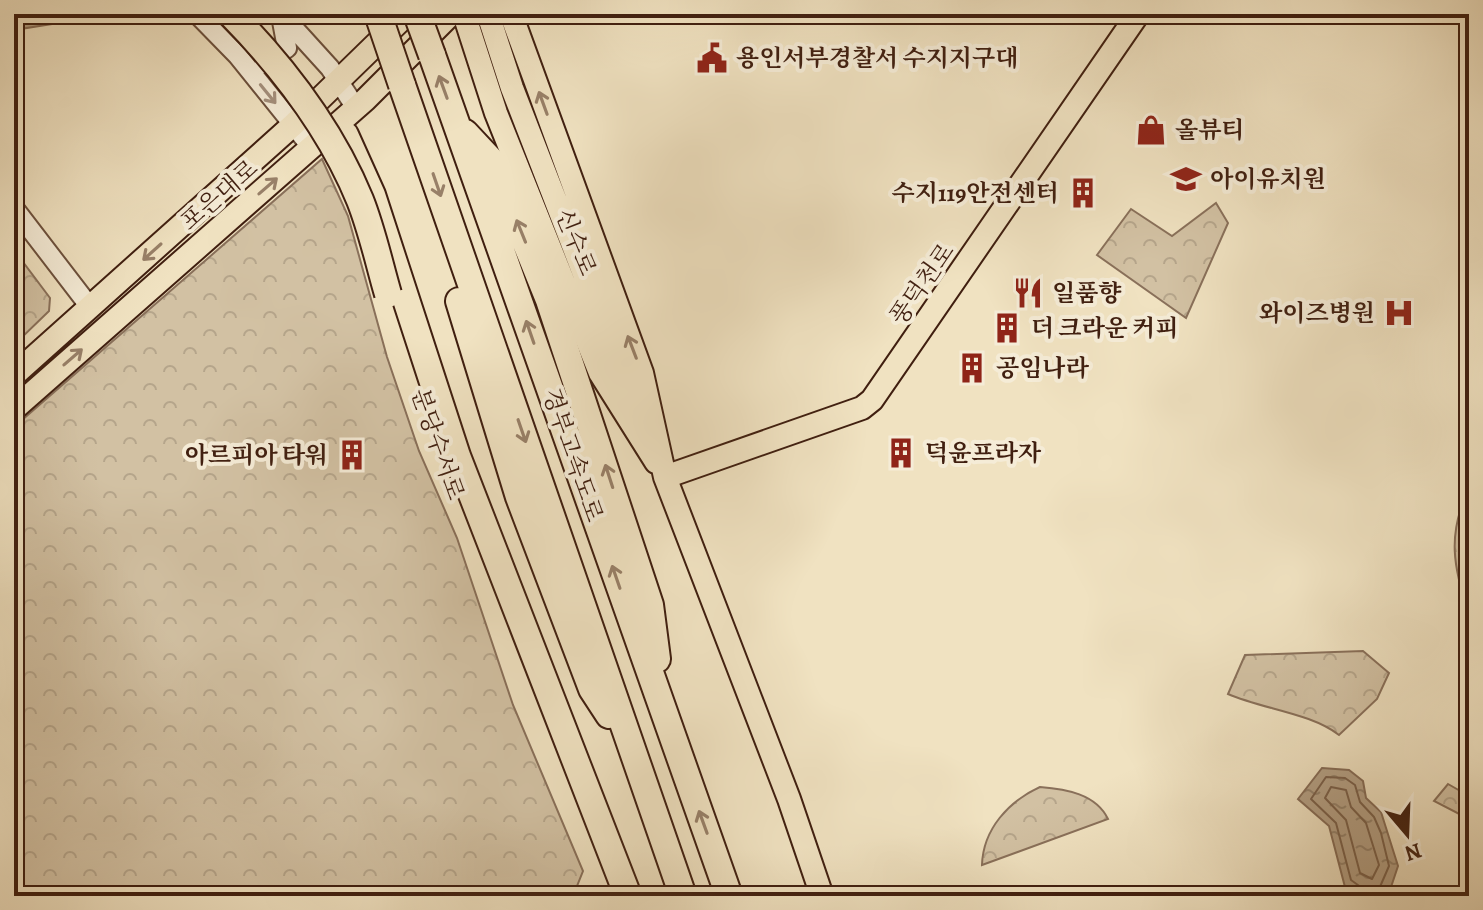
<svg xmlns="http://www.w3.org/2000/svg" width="1483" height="910" font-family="Alegreya,'Noto Serif KR',serif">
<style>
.forest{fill:url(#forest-crowns);stroke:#89705a;stroke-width:2}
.water{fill:url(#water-ripples);stroke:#866c56;stroke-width:2}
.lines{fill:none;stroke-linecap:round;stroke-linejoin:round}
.shore{stroke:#7a604a;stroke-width:2}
.minor-casing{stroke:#6c503c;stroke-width:22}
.major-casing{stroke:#401f10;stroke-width:26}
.highway-casing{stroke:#401f10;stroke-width:30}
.minor{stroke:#f5ecd7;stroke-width:18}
.major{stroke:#f0e2c1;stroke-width:22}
.highway{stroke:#f0e2c1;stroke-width:26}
.highway-bridge-casing{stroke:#401f10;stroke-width:30;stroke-linecap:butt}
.highway-bridge{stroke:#f0e2c1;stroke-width:26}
.oneway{stroke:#988068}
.oneway2{stroke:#a4907d}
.labels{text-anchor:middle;stroke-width:8;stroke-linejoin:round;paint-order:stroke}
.poi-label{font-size:24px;font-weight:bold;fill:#401f10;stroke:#f5ecd7;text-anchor:start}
.street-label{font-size:24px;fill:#401f10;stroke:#f5ecd7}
</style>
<defs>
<pattern id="forest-crowns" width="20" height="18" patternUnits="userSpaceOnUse" patternTransform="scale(2)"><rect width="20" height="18" fill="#d2c1a3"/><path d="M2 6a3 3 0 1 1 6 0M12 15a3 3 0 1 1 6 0" fill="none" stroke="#b5a58b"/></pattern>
<pattern id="water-ripples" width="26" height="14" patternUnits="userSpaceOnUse" patternTransform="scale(2)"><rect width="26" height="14" fill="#b4a085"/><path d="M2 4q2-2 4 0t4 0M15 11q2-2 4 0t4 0" fill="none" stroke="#94826b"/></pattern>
</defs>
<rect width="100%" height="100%" fill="#f0e2c1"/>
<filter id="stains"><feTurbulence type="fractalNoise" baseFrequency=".0025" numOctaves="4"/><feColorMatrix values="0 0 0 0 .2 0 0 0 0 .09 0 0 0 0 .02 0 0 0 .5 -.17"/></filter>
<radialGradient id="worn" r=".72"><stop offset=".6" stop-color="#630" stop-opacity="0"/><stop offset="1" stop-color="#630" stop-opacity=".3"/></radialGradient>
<path class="forest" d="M322 159 348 216 387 357 419 451 457 538 513 705 583 871 573 896H14V427Z
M1216 203 1228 223 1186 318 1097 255 1131 209 1172 236Z
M14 250 50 298 49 311 14 345Z
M1469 489V613C1453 568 1447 533 1469 489Z
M1363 651 1389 673 1377 699 1339 735C1311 713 1262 709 1228 694L1245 655Z
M1448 784 1469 796V819L1434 801Z
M1040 787C1066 789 1096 794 1108 819L982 865C983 829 1009 801 1040 787Z"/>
<path class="water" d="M14 14H115L14 30Z
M1322 768 1349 770 1363 781 1366 798 1381 812 1398 866 1390 890C1372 898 1362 896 1345 887L1329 826 1298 799Z"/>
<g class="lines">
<path class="shore" d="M1331 787 1346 790 1351 807 1366 823 1379 865 1372 879 1360 873 1346 820 1325 798Z
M1364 896 1362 888 1351 880 1336 823 1311 799 1326 777 1345 778 1355 785 1360 802 1374 817 1381 833 1389 866 1376 896"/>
<g class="minor-casing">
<path id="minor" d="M197 14 238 56 312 148
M281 14 330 68 356 108
M264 64 287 48 281 16
M14 208 90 307"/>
</g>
<g class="major-casing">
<path id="major" d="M464 14 496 113 600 373 656 462
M488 14 512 88 638 413
M511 14 642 373 665 477 789 799 822 896
M14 375 293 125 407 14
M14 409 365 100 451 14
M665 477 862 408 872 400 1138 14"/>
</g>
<g class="highway-casing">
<path id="highway" d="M432 55 729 896
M402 85 683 896
M465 133 494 164 549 300 650 605 657 659
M345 135 372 195 457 456 628 896
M459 301 519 497 592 689 609 715"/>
</g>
<use href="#minor" class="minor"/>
<use href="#major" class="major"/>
<use href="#highway" class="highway"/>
<g class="highway-bridge-casing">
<path id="highway-bridge" d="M231 14C284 68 331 129 360 200 372 230 379 263 388 294
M378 14 402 85
M417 14 432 55"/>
</g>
<use href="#highway-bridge" class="highway-bridge"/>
</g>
<defs><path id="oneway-shaft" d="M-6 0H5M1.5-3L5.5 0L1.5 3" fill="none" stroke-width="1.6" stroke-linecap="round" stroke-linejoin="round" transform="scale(2)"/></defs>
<g class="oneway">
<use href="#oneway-shaft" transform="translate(443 87) rotate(-110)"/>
<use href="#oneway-shaft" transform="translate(543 103) rotate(-110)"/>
<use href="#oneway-shaft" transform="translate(437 185) rotate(71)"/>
<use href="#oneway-shaft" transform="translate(268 186) rotate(-41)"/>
<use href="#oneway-shaft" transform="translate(521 231) rotate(-112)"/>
<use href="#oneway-shaft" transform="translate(152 252) rotate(138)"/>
<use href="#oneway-shaft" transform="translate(530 332) rotate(-109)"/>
<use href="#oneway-shaft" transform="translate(632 347) rotate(-111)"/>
<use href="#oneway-shaft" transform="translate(73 357) rotate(-41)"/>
<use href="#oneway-shaft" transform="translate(522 431) rotate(71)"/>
<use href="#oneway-shaft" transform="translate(609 476) rotate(-108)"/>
<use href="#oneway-shaft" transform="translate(616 577) rotate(-109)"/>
<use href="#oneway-shaft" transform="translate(703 822) rotate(-110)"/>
</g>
<use class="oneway2" href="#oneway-shaft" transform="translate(268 94) rotate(51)"/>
<defs>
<g id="civic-bare" transform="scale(2.4)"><path d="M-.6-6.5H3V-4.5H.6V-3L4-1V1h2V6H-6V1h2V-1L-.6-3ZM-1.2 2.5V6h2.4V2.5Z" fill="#8f2418" stroke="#f5ecd7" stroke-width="2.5" paint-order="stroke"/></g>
<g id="shop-bare" transform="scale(2.4)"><path d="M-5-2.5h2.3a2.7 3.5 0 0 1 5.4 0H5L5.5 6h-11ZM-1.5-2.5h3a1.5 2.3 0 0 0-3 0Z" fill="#8f2418" stroke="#f5ecd7" stroke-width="2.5" paint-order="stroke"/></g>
<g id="school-bare" transform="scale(2.4)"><path d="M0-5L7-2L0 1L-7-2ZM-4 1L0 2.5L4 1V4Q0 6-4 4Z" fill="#8f2418" stroke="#f5ecd7" stroke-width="2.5" paint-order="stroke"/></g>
<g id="building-bare" transform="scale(2.4)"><path d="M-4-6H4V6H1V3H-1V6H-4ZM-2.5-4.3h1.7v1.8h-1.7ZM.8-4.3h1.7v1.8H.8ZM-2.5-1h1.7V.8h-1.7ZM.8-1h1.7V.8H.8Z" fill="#8f2418" stroke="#f5ecd7" stroke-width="2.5" paint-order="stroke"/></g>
<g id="restaurant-bare" transform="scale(2.4)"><path d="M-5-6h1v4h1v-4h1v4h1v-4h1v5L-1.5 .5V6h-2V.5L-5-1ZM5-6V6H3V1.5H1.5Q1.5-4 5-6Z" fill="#8f2418" stroke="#f5ecd7" stroke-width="2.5" paint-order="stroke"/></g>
<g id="hospital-bare" transform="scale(2.4)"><path d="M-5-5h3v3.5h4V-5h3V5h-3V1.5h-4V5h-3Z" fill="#8f2418" stroke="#f5ecd7" stroke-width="2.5" paint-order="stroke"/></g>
</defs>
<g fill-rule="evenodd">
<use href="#civic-bare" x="712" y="58"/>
<use href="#shop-bare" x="1151" y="130"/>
<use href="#school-bare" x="1186" y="179"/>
<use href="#building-bare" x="1083" y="193"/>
<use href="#restaurant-bare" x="1028" y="293"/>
<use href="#hospital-bare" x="1399" y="313"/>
<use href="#building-bare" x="1007" y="328"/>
<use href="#building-bare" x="972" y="368"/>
<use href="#building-bare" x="901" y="453"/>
<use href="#building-bare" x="352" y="455"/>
</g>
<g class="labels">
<g class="poi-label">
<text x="736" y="66">용인서부경찰서 수지지구대</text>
<text x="1175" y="138">올뷰티</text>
<text x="1210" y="187">아이유치원</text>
<text x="1059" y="201" text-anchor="end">수지119안전센터</text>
<text x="1052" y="301">일품향</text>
<text x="1375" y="321" text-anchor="end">와이즈병원</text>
<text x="1031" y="336">더 크라운 커피</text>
<text x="996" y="376">공임나라</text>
<text x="925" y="461">덕윤프라자</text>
<text x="328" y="463" text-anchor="end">아르피아 타워</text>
</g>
<g class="street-label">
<text transform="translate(219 195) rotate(-41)" y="8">포은대로</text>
<text transform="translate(576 242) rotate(68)" y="8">신수로</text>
<text transform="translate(922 284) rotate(-55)" y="8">풍덕천로</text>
<text transform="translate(438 444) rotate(71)" y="8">분당수서로</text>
<text transform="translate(573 455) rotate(71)" y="8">경부고속도로</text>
</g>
</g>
<rect width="1483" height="910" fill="none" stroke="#f0e2c1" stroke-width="48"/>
<rect x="16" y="16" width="1451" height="878" fill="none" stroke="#401f10" stroke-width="4"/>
<rect x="24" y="24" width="1435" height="862" fill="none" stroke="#401f10" stroke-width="2"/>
<g transform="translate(1407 834) rotate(161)" stroke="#f5ecd7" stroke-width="6" paint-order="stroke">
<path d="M0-6L14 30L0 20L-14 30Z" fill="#401f10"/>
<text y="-12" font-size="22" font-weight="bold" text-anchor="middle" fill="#401f10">N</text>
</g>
<rect width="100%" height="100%" filter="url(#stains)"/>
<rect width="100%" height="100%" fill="url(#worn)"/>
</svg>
